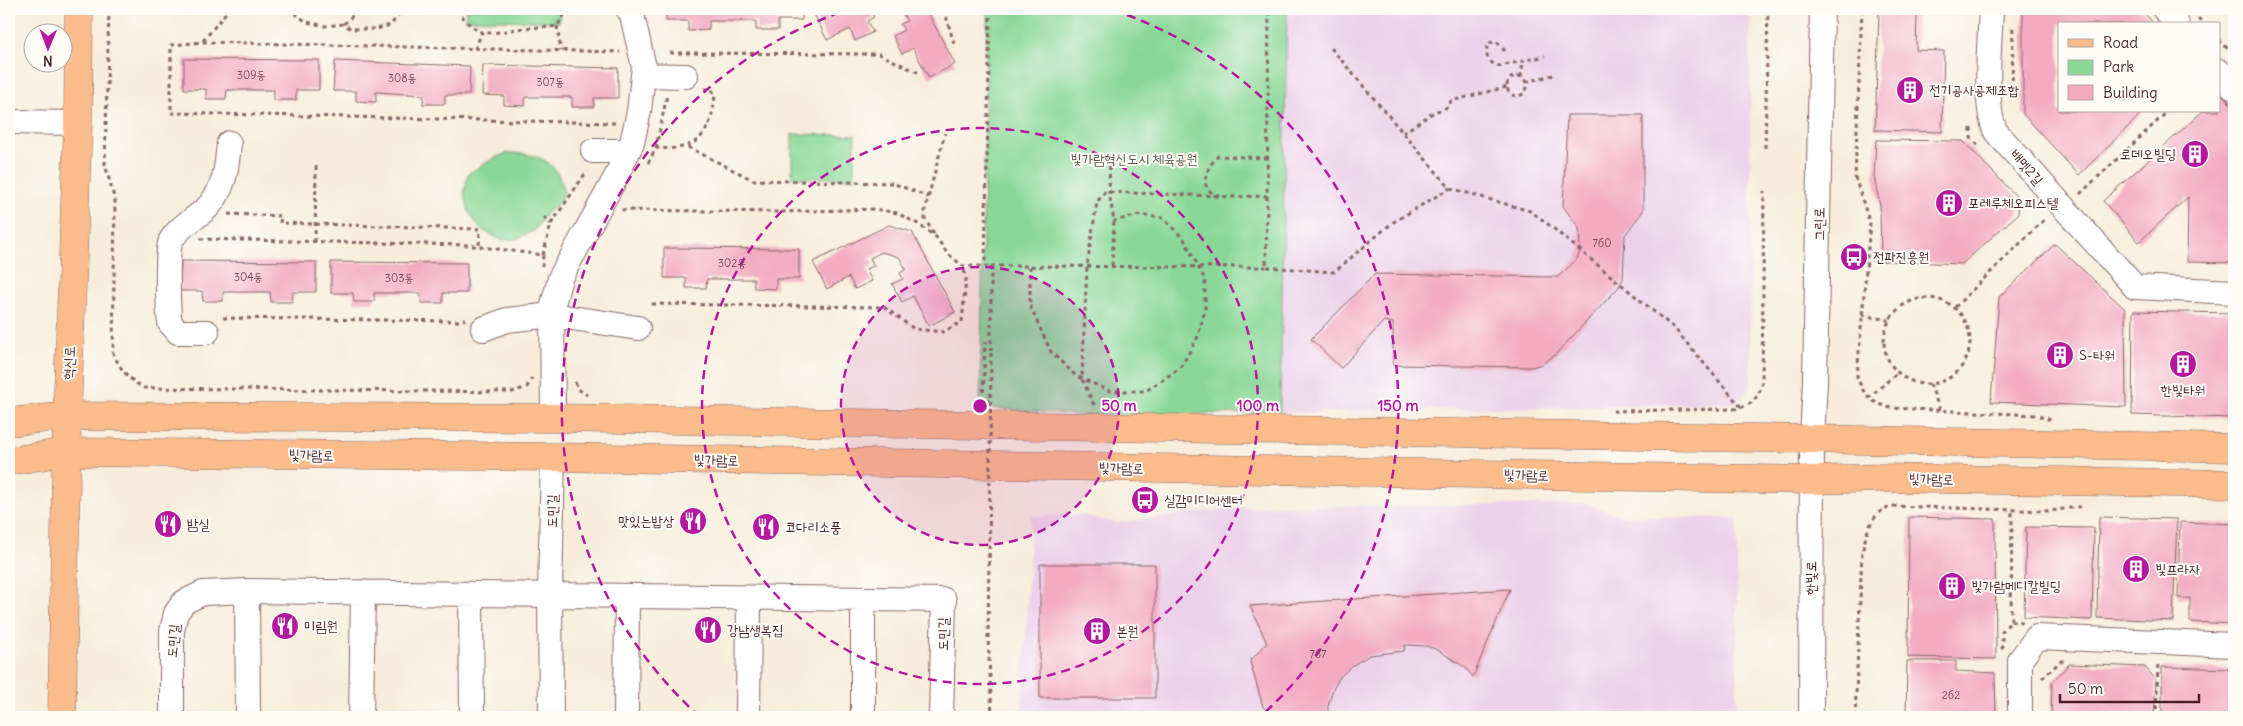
<svg xmlns="http://www.w3.org/2000/svg" width="2243" height="726" font-family="Delius,'Poor Story',sans-serif">
<style>
.built{fill:#ecd1ea}
.green{fill:#89d897;stroke:#6a7c61}
.building{fill:#f3abc2}
.lines{fill:none;stroke-linecap:round;stroke-linejoin:round}
.minor-casing{stroke:#876768;stroke-width:26}
.major-casing{stroke:#876768;stroke-width:29}
.path{stroke:#876768;stroke-width:3;stroke-dasharray:4 4;stroke-linecap:butt}
.minor{stroke:#fff;stroke-width:24}
.major{stroke:#fabc8b;stroke-width:28}
.path-bridge{stroke:#876768;stroke-width:3;stroke-dasharray:4 4;stroke-linecap:butt}
.ring{fill:none;stroke:#b5179e;stroke-width:2.5;stroke-dasharray:9 6}
.labels{text-anchor:middle;stroke-width:4;stroke-linejoin:round;paint-order:stroke}
.number-label{font-size:11px;fill:#744251}
.poi-label{font-size:14px;fill:#4a1f2b;stroke:#fdfcf7;text-anchor:start}
.park-label{font-size:14px;fill:#5d564b;stroke:#fdfcf7}
.street-label{font-size:14px;fill:#4a1f2b;stroke:#fdfcf7}
.centre{fill:#b5179e;stroke:#fdfcf7;stroke-width:2.5}
.ring-label{font-size:15px;text-anchor:middle;font-weight:bold;fill:#b5179e;stroke:#fdfcf7;stroke-width:4;stroke-linejoin:round;paint-order:stroke}
</style>
<rect width="100%" height="100%" fill="#fdfcf7"/>
<filter id="ink" filterUnits="userSpaceOnUse"><feTurbulence type="fractalNoise" baseFrequency=".02" numOctaves="2"/><feDisplacementMap in="SourceGraphic" scale="10" xChannelSelector="R" yChannelSelector="G"/><feConvolveMatrix kernelMatrix="1 2 1 2 8 2 1 2 1" color-interpolation-filters="sRGB"/></filter>
<filter id="wash" filterUnits="userSpaceOnUse"><feTurbulence type="fractalNoise" baseFrequency=".0096" numOctaves="4" result="noise"/><feDisplacementMap in="SourceGraphic" scale="20" xChannelSelector="R" yChannelSelector="G"/><feGaussianBlur stdDeviation="1.12" result="paint"/><feColorMatrix in="noise" values="0 0 0 0 0 0 0 0 0 0 0 0 0 0 0 0 0 1.4 0 .05"/><feComposite in="paint" operator="in"/></filter>
<g filter="url(#wash)">
<rect width="100%" height="100%" fill="#f7edda"/>
<path class="built" d="M1287 9H1750L1751 387 1736 403 1280 413Z
M1585 504 1623 516 1737 518V717H1022L1031 516 1081 515 1116 523 1244 507Z"/>
<path class="green" d="M466 9H560L559 22 466 19Z
M987 9H1287L1280 413 1078 415 980 407Z
M792 134 855 135 854 178H792Z
M507 153C538 153 559 160 564 194L555 207 548 211 535 230 517 239 502 240 480 229 469 212 464 193 468 174 494 158Z"/>
<g id="blocks">
<path class="building" d="M666 9H802V20H778V30H756V21H709V30L688 31V21H666Z
M823 9H870L874 17 867 21 873 32 855 41 850 29 827 40 814 14Z
M900 9H926L955 64 929 78 913 48 902 54 893 36 904 30 900 24 907 21Z
M2023 9H2141L2154 24H2059V111H2144L2079 175 2023 114Z
M1879 12 1917 13 1916 50 1944 51 1942 132 1875 130Z
M184 59 319 60V90H296V100H274V90H227L226 99H206V89H184Z
M335 61 470 66 469 95H445V104H423L424 95 376 92V102L356 101V91H333Z
M483 65 618 68V98H594V107H572V97H525V106L504 105V96L482 95Z
M2222 94 2234 108V263L2187 262 2188 197 2139 242 2103 201 2203 111H2219V97Z
M1567 115H1643V211L1625 235 1623 279 1618 288 1555 355 1542 364 1532 367 1393 365V323L1384 321 1341 368 1311 339 1375 274 1558 277 1577 259 1580 251 1579 228 1563 206Z
M1876 140 1963 141 2019 199 2018 214 1962 264 1881 261 1880 206 1874 177Z
M889 225 912 232 955 312 929 326 913 296 902 302 892 284 903 279 900 273 906 269 899 257 882 252 870 258 874 266 866 269 872 281 855 289 849 277 827 289 813 262Z
M2055 244 2125 309 2126 407 1991 402 1999 297Z
M664 248 799 249V279H776V289L754 288V279H707L706 288H686V278H664Z
M181 261 316 262V292H293L292 302H271L270 292H223V301H203L202 291H180Z
M331 262 467 263V293H443V303H421V293H374V302H354L353 293H331Z
M2133 311 2234 313V418L2132 415Z
M1909 517 1995 519 1996 659 1908 657Z
M2099 517 2177 519 2173 621 2097 618Z
M2180 522 2234 524V624L2190 622V598H2178Z
M2026 527 2094 528 2092 620 2024 617Z
M1040 564H1155V698H1040Z
M1510 589 1473 677 1466 668 1438 650 1426 646 1405 645 1404 651 1370 655 1353 665 1340 677 1333 689 1328 706V717H1275L1263 707 1250 661 1267 643 1250 606Z
M1907 661H1956V671L1995 673 1996 717H1906Z
M2069 664 2145 667 2156 680 2154 717H2051L2052 682Z
M2162 667 2234 669V717H2162Z"/>
</g>
</g>
<g filter="url(#ink)">
<use href="#blocks" fill-opacity="0" stroke="#876768" stroke-width="1"/>
<g class="lines">
<g class="minor-casing">
<path id="minor" d="M1991 9C1990 40 1983 107 1996 132L2135 287 2234 292
M2164 9 2177 24
M2219 71 2234 88
M643 75 686 76
M9 122 78 123
M593 151H628
M483 329 507 320 552 315 638 328
M207 332H178L170 323C168 311 166 248 171 240 180 225 196 219 208 207 225 189 227 166 229 143
M553 418 552 308 560 278 615 179 632 143 639 111 644 67 632 15 628 9
M247 591 248 717
M471 594 472 717
M172 717V631L176 613 184 602 203 593 247 591 944 600 941 717
M361 717 363 592
M551 717 550 594 553 457
M626 717 627 596
M748 717 749 598
M863 717V599
M1811 717 1812 439 1815 382 1822 9
M2020 717V660L2037 637 2234 645"/>
</g>
<g class="major-casing">
<path id="major" d="M9 422 67 416 553 418 1812 439 2234 448
M9 461 67 452 553 457 1812 480 1882 478 2234 484
M62 717 67 416 78 123 79 9"/>
</g>
<path class="path" d="M109 9 105 164 115 201 113 353C121 370 128 379 144 388L512 392 527 387 532 378
M288 9 307 22 325 26 344 24 351 29H376L391 25 402 9
M457 9C480 43 490 32 525 28 536 27 546 28 557 26L568 9
M944 9 955 47
M990 9 985 266H991V353
M1862 9 1855 177 1870 224 1857 376C1865 398 1869 401 1891 408L2035 415 2051 420
M2198 18 2203 24
M344 24 359 9
M557 26 561 51
M2219 40 2233 54
M203 41 229 9
M1331 48 1450 188 1530 211 1543 220 1674 328 1741 407
M475 49 482 32
M2229 50 2234 45
M1505 51 1497 42 1489 43C1483 53 1488 64 1500 66L1545 56
M670 53 879 54 919 73
M1507 86a10 10 0 1 1 20 0a10 10 0 1 1-20 0Z
M1521 77 1523 61
M1526 82 1557 74
M2012 96 2013 27
M615 123 171 113V45L203 42 620 52
M1971 128V138L1979 146
M1403 133 1434 112 1448 107 1451 101 1507 87
M688 147 753 180 892 183 929 197
M656 148 667 95
M1765 148 1768 9
M1110 158 1109 192 1114 221 1112 267
M1267 158 1218 156C1206 167 1196 191 1220 196 1234 198 1252 196 1267 196L1269 9
M648 163 656 148C698 152 712 134 715 94L711 89H701
M2080 194 2168 111
M1267 196 1266 267 1334 272 1392 223 1450 188
M624 209 623 210 781 212 875 209 897 213 918 224 936 237 947 253 963 266H985
M228 214 281 216 280 223 480 229 479 246
M544 217 551 224
M934 234 925 219V210L945 133
M200 239 467 245 543 255 542 266
M315 242 316 165
M543 255 551 224 587 171
M991 266 1266 267
M1030 266V306L1051 352 1076 376 1110 391H1146L1180 368 1197 339 1205 311V280L1184 239 1163 218 1139 215 1114 221
M1884 341a43 43 0 1 1 86 0a43 43 0 1 1-86 0Z
M652 304 884 307 914 329 943 332 962 322 966 279 963 266
M1955 307 2044 220
M1862 315 1889 320
M223 318 459 321 466 319
M575 382 578 389 587 395
M1930 384 1940 410
M1868 398 1897 373
M977 400 991 401
M983 400 985 343H991
M1094 405 1082 379 1087 266 1097 202 1105 192 1218 196
M1613 411 1734 409C1751 406 1758 400 1762 383L1764 191
M989 554 988 637 992 717
M2011 621 2023 622
M2002 649V632L2011 621 2012 509
M2042 678 2061 661H2066
M1855 717 1862 553C1866 534 1871 512 1891 506L2050 511 2084 506
M2156 717 2158 663"/>
<use href="#minor" class="minor"/>
<use href="#major" class="major"/>
<path class="path-bridge" d="M989 565 991 353"/>
</g>
</g>
<circle cx="980" cy="406" r="139" fill="#b5179e" fill-opacity=".12"/>
<g class="ring">
<circle cx="980" cy="406" r="139"/>
<circle cx="980" cy="406" r="278"/>
<path d="M700 717A418 418 0 0 1 847 10M1113 10A418 418 0 0 1 1260 717"/>
</g>
<defs>
<g id="building-disc" transform="scale(1.4375)"><circle r="9.5" fill="#b5179e" stroke="#fdfcf7"/><path d="M-4-6H4V6H1V3H-1V6H-4ZM-2.5-4.3h1.7v1.8h-1.7ZM.8-4.3h1.7v1.8H.8ZM-2.5-1h1.7V.8h-1.7ZM.8-1h1.7V.8H.8Z" fill="#fff"/></g>
<g id="bus-disc" transform="scale(1.4375)"><circle r="9.5" fill="#b5179e" stroke="#fdfcf7"/><path d="M-5-6H5V4H4V6H2V4H-2V6H-4V4H-5ZM-3.5-4V0h7V-4ZM-3.5 1.2v1.5H-2V1.2ZM2 1.2v1.5H3.5V1.2Z" fill="#fff"/></g>
<g id="restaurant-disc" transform="scale(1.4375)"><circle r="9.5" fill="#b5179e" stroke="#fdfcf7"/><path d="M-5-6h1v4h1v-4h1v4h1v-4h1v5L-1.5 .5V6h-2V.5L-5-1ZM5-6V6H3V1.5H1.5Q1.5-4 5-6Z" fill="#fff"/></g>
</defs>
<g fill-rule="evenodd">
<use href="#building-disc" x="1910" y="90"/>
<use href="#building-disc" x="2195" y="154"/>
<use href="#building-disc" x="1949" y="203"/>
<use href="#bus-disc" x="1854" y="257"/>
<use href="#building-disc" x="2060" y="355"/>
<use href="#building-disc" x="2183" y="364"/>
<use href="#bus-disc" x="1145" y="500"/>
<use href="#restaurant-disc" x="693" y="521"/>
<use href="#restaurant-disc" x="168" y="524"/>
<use href="#restaurant-disc" x="766" y="527"/>
<use href="#building-disc" x="2136" y="569"/>
<use href="#building-disc" x="1952" y="586"/>
<use href="#restaurant-disc" x="285" y="626"/>
<use href="#restaurant-disc" x="708" y="630"/>
<use href="#building-disc" x="1097" y="631"/>
</g>
<g class="labels">
<g class="number-label">
<text x="251" y="79">309동</text>
<text x="402" y="82">308동</text>
<text x="550" y="86">307동</text>
<text x="1602" y="247">760</text>
<text x="732" y="267">302동</text>
<text x="248" y="281">304동</text>
<text x="399" y="282">303동</text>
<text x="1318" y="658">767</text>
<text x="1951" y="699">262</text>
</g>
<g class="poi-label">
<text x="1929" y="95">전기공사공제조합</text>
<text x="2176" y="159" text-anchor="end">로데오빌딩</text>
<text x="1968" y="208">포레루체오피스텔</text>
<text x="1873" y="262">전파진흥원</text>
<text x="2079" y="360">S-타워</text>
<text x="2183" y="395" text-anchor="middle">한빛타워</text>
<text x="1164" y="505">실감미디어센터</text>
<text x="674" y="526" text-anchor="end">맛있는밥상</text>
<text x="187" y="529">밤실</text>
<text x="785" y="532">코다리소풍</text>
<text x="2155" y="574">빛프라자</text>
<text x="1971" y="591">빛가람메디칼빌딩</text>
<text x="304" y="631">미림원</text>
<text x="727" y="635">강남생복집</text>
<text x="1116" y="636">본원</text>
</g>
<g class="park-label">
<text x="1134" y="164">빛가람혁신도시 체육공원</text>
</g>
<g class="street-label">
<text transform="translate(2027 167) rotate(49)" y="5">배멧2길</text>
<text transform="translate(1819 224) rotate(-89)" y="5">그린로</text>
<text transform="translate(69 363) rotate(-88)" y="5">혁신로</text>
<text transform="translate(311 455) rotate(1)" y="5">빛가람로</text>
<text transform="translate(716 460) rotate(1)" y="5">빛가람로</text>
<text transform="translate(1121 468) rotate(1)" y="5">빛가람로</text>
<text transform="translate(1526 475) rotate(1)" y="5">빛가람로</text>
<text transform="translate(1931 479) rotate(1)" y="5">빛가람로</text>
<text transform="translate(552 511) rotate(-89)" y="5">도민길</text>
<text transform="translate(1811 578) rotate(-90)" y="5">한빛로</text>
<text transform="translate(943 634) rotate(-89)" y="5">도민길</text>
<text transform="translate(173 641) rotate(-85)" y="5">도민길</text>
</g>
</g>
<circle cx="980" cy="406" r="8" class="centre"/>
<g class="ring-label">
<text x="1119" y="411">50 m</text>
<text x="1258" y="411">100 m</text>
<text x="1398" y="411">150 m</text>
</g>
<rect width="2243" height="726" fill="none" stroke="#fdfcf7" stroke-width="30"/>
<rect x="2058" y="22" width="162" height="90" fill="#fdfcf7" stroke="#b5a4a5"/>
<rect x="2068" y="39" width="25" height="8" fill="#fabc8b" stroke="#b5a4a5"/>
<text x="2103" y="48" font-size="15" fill="#4a1f2b">Road</text>
<rect x="2068" y="60" width="25" height="15" fill="#89d897" stroke="#b5a4a5"/>
<text x="2103" y="72" font-size="15" fill="#4a1f2b">Park</text>
<rect x="2068" y="85" width="25" height="15" fill="#f3abc2" stroke="#b5a4a5"/>
<text x="2103" y="98" font-size="15" fill="#4a1f2b">Building</text>
<g transform="translate(48 48) rotate(181)"><circle r="24" fill="#fdfcf7" stroke="#b5a4a5"/>
<path d="M0-4L9 19L0 12L-9 19Z" fill="#b5179e"/>
<text y="-8" font-size="14" font-weight="bold" text-anchor="middle" fill="#4a1f2b">N</text>
</g>
<path d="M2060 694v8h139v-8" fill="none" stroke="#4a1f2b" stroke-width="2.5"/>
<text x="2068" y="694" font-size="15" fill="#4a1f2b" stroke="#fdfcf7" stroke-width="4" paint-order="stroke">50 m</text>
</svg>
